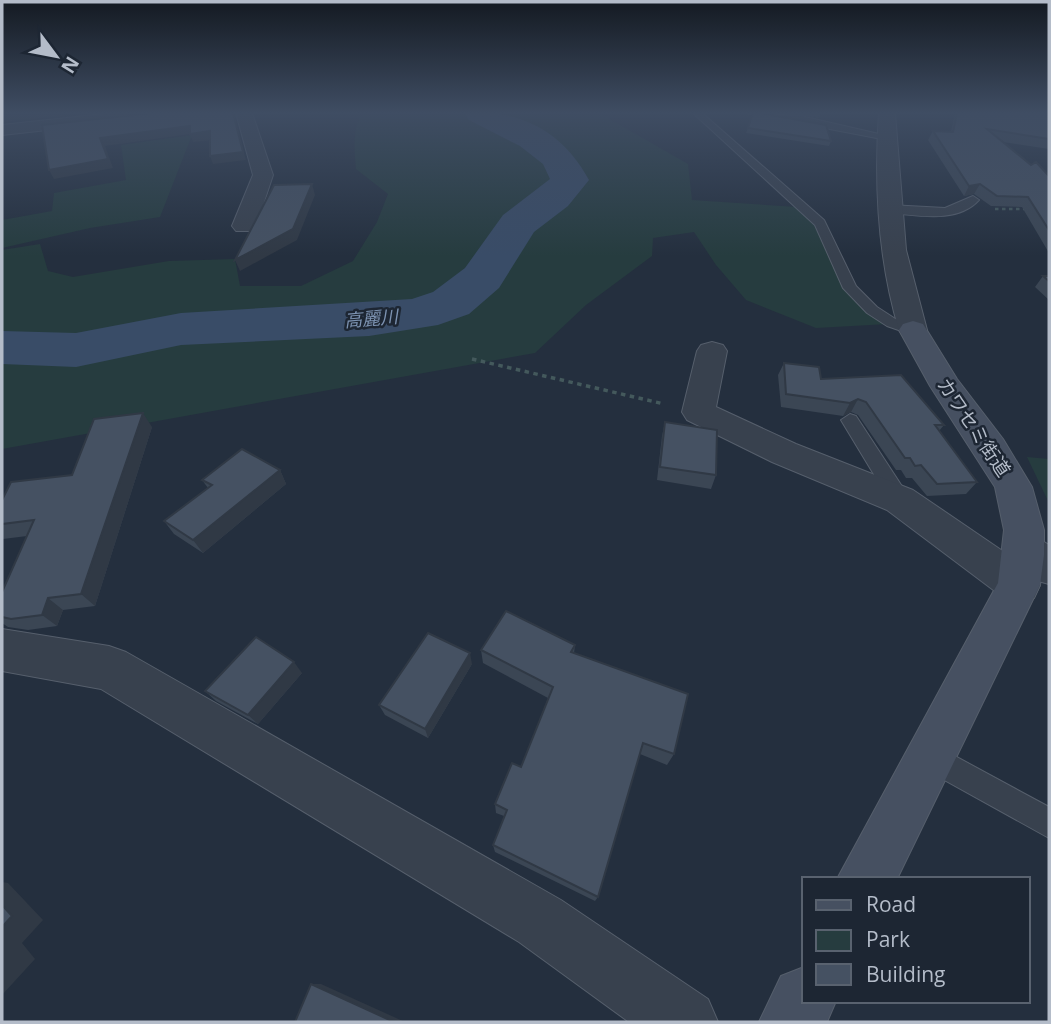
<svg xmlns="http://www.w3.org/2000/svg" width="1051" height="1024" font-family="'Open Sans','Noto Sans JP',sans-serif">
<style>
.green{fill:#263c3f}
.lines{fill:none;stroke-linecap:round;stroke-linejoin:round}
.river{fill:#394c67;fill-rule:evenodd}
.lane-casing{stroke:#565f6c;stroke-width:2}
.street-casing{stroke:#565f6c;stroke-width:2}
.secondary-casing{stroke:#565f6c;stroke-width:2}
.path-far1{stroke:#44595c;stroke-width:2.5;stroke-dasharray:3.5 3.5;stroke-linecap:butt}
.path{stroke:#44595c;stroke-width:3.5;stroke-dasharray:4.5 4.5;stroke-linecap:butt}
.lane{fill:#38414e;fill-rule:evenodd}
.street{fill:#38414e;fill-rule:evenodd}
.secondary{fill:#465061;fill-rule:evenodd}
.wall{fill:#3b4654}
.shaded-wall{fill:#303945}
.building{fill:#455162;stroke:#303945;stroke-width:2}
.labels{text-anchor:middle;stroke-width:5;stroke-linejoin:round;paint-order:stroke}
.far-water-label{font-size:18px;font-style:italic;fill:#7c92b1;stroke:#1d2633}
.street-label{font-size:19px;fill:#b4bcc9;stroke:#1d2633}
</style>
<rect width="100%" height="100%" fill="#242f3e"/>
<path class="green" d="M361 113H599L688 164 692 200 797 207 815 224 845 288 888 324 816 328 746 300 716 265 694 232 653 238 652 256 586 305 535 353 2 449V250L40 244 48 271 73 277 169 261 235 259 240 286H301L353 261 377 222 388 194 356 169C354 149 353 131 361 113Z
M192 135 160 217 90 228 2 248V220L52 211 54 193 126 180 121 145Z
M1027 457 1049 459V503Z"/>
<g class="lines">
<path class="river" d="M464 113C519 109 562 130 589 180L568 206 534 232 499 288 469 314 438 325 369 336 181 345 76 367 2 364V331L76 333 181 313 412 299 433 292 465 268 503 215 550 179 543 164 520 146 469 120Z"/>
<g class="lane-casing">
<path id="lane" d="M693 113H702L824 220 856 286 877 307 897 320 919 327V333L913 335 887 326 867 313 843 288 815 225Z
M746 113 801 116 892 137 887 140Z
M973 196 979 200C957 224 918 215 889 213L883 209 889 205 945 208Z
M850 414 856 416 907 494 910 500 907 506H893L841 420Z
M929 742 1049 807V838L919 766 915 756 919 746Z"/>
</g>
<g class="street-casing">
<path id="street" d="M113 113H164L156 118 2 135V125Z
M236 113H252L273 175 256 226 252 231H236L232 226 253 175Z
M879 113H895L906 250 927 330 923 336 913 339 903 336 899 330C878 260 874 186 879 113Z
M712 342 723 345 727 351 716 407 796 444 913 490 1007 554 1012 539C1027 534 1035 536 1049 545V584L1038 581 1040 585 1034 598 1019 603 1004 598 887 510 772 462 687 420 682 412 697 351 701 345Z
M2 629 109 646 126 652 561 900 708 999 718 1022H629L519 942 101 689 2 671Z"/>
</g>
<g class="secondary-casing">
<path id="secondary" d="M913 321 923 324 957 379 1003 439 1032 487 1044 530V555L1040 585 897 879H837L998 583 1004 530 995 487 930 386 899 330 903 324Z
M804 967V1001H836L827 1022H759L781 976Z"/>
</g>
<path class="path-far1" d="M995 209H1028"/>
<path class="path" d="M472 359 664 404"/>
<use href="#lane" class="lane"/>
<use href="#street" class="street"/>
<use href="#secondary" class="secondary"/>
</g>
<path class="wall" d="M772 113H821L819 118Z
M955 113H1049V149L1003 142 1031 165 1049 176V253L1022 207 991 206 974 194 964 196 928 140 933 131 951 132Z
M748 128 831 141 829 146 746 133Z
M1043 276H1049V300L1035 287Z
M784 363 821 379 944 425 939 431 977 482 966 494 927 496 912 478H906L901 470H896L858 415 851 412 843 416 781 407 778 375Z
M665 422 716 475 711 489 657 480 662 436Z
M152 427 95 606 63 610 57 626 28 630 8 627 2 623V592L27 536 3 539 2 537V500L72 475Z
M280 470 286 484 203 553 174 534 164 521 208 488 202 480Z
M575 645 574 653 674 754 667 765 640 754 598 897 595 901 495 852 493 845 504 816 496 813 495 804 521 767 548 698 483 663 481 650Z
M472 664 428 738 385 715 379 705Z
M302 673 258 724 216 701 205 691Z"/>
<path class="shaded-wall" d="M11 113H91L2 122V114Z
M233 113H234L233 114 246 160 213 164 210 156Z
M190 126 210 131 213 140 193 142 190 134 105 146 113 168 54 179 49 170 100 138Z
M312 184 315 195 297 240 240 271 235 260Z
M980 184 974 194 964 196 969 186Z
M858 399 851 412 843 416 850 403Z
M143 413 152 427 95 606 81 594Z
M280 470 286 484 203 553 193 540Z
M48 598 63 610 57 626 42 615Z
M470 653 472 664 428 738 425 729Z
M294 662 302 673 258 724 248 715Z
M2 882 8 883 43 920 22 943 35 959 2 995Z
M311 984H321L405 1022H394Z"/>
<path class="building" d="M153 113H233L243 152 210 156V131L190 134V126L100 138 108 159 49 170 42 125Z
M753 113H760L826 125 831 141 748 128Z
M957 113H1049V139L987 129 1031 165 1036 162 1049 176V230L1028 197 997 196 980 184 969 186 933 131 953 132Z
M312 184 293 229 235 260 274 185Z
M1043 276H1049V281Z
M784 363 819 367 821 379 901 375 944 425H935L977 482 937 484 921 465 915 466 910 458H905L866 402 858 399 850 403 786 394Z
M143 413 81 594 48 598 42 615 11 619 2 617V592L34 520 2 524V500L11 482 72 475 94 419Z
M665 422 717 430 716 475 660 467Z
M242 449 280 470 193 540 164 521 212 485 202 480Z
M506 611 575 645 571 652 688 694 674 754 643 743 598 897 493 845 507 810 495 804 512 763 521 767 553 687 481 650Z
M428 633 470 653 425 729 379 705Z
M256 637 294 662 248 715 205 691Z
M2 905 12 916 2 927Z
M311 984 394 1022H295Z"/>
<linearGradient id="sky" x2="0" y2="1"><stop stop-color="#141a22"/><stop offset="0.44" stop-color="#3f4d63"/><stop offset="1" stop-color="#3f4d63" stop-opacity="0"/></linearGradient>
<rect width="1051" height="256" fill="url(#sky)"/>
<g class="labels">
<g class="far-water-label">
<text transform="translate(371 319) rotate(-5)" y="6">高麗川</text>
</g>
<g class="street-label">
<text transform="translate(974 427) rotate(56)" y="7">カワセミ街道</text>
</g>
</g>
<rect width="1051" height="1024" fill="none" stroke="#b4bcc9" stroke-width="7"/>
<rect x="802" y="877" width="228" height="126" fill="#1d2633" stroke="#59626f" stroke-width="2"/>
<rect x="816" y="900" width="35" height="10" fill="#465061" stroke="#59626f" stroke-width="2"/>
<text x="866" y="912" font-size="21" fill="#b4bcc9">Road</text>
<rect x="816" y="930" width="35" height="21" fill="#263c3f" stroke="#59626f" stroke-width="2"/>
<text x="866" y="947" font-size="21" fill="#b4bcc9">Park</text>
<rect x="816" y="964" width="35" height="21" fill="#455162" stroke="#59626f" stroke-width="2"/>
<text x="866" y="982" font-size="21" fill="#b4bcc9">Building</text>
<g transform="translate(56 56) rotate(122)" stroke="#1d2633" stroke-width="5" paint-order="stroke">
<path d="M0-5L12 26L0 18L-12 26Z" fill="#b4bcc9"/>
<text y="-10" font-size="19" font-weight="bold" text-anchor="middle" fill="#b4bcc9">N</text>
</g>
</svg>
